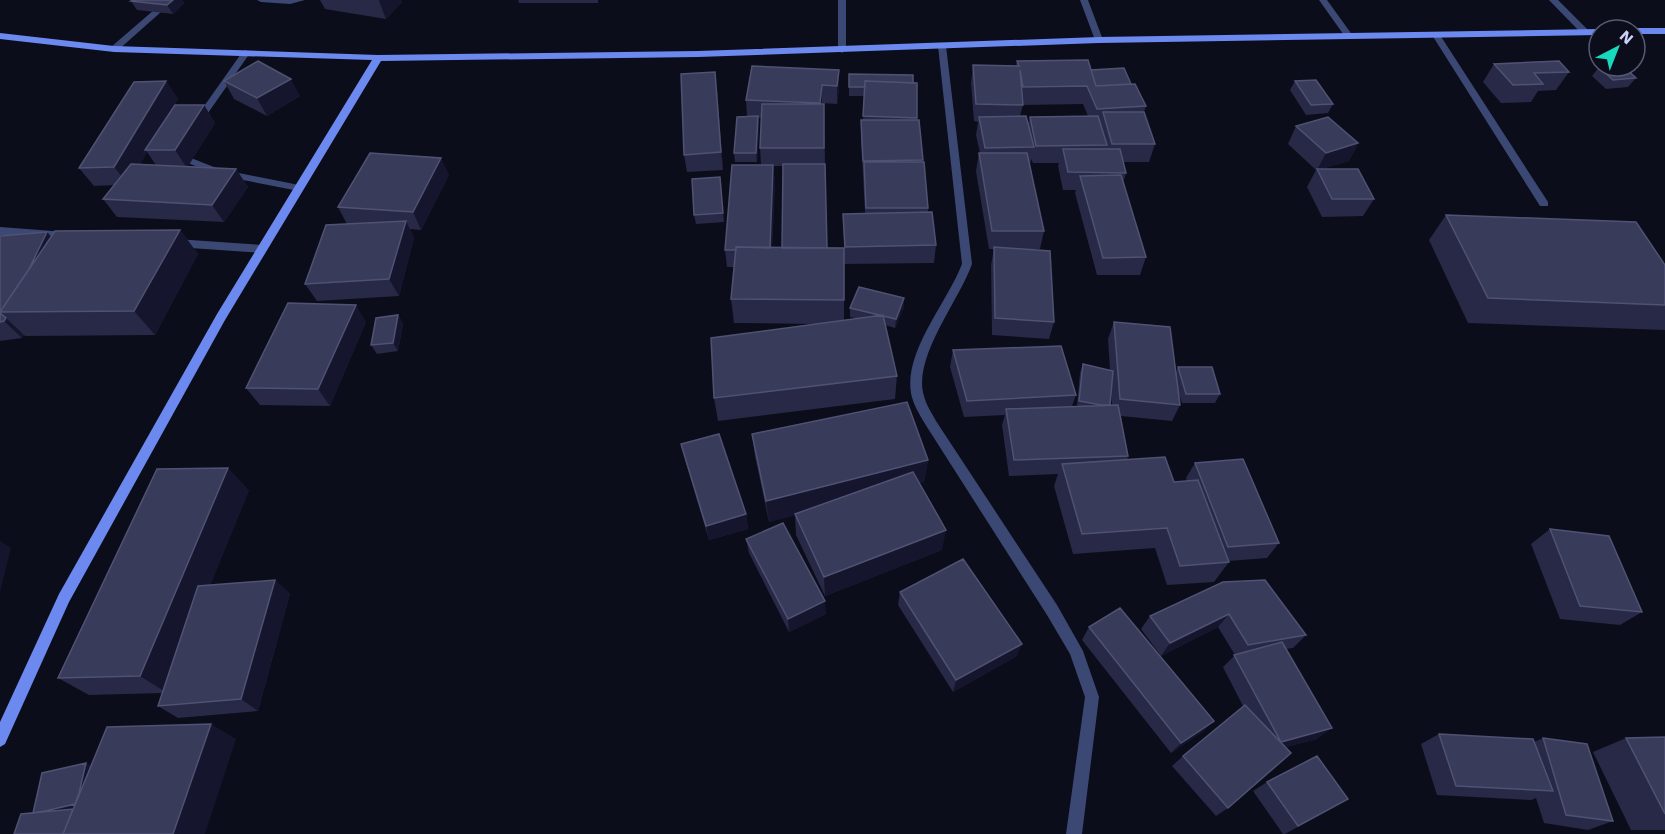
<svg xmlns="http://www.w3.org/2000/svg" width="1665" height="834" font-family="'Work Sans',sans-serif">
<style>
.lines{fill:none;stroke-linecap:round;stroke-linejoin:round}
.lane{fill:#3c4874;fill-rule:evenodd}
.street{fill:#3c4874;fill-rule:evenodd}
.secondary{fill:#6c89ef;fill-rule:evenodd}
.wall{fill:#272946;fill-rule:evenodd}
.shaded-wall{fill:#15162d}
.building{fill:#393b5a;stroke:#505273;stroke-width:1.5}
</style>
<rect width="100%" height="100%" fill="#0c0d1a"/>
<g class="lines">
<path class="lane" d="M257 0H305L290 4 261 2Z
M1319 0H1327L1353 36 1352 38H1346Z
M154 10 161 12 117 51H111V47Z
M1433 33 1440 35 1548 202V206H1540L1432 35Z
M246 50 250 53 201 123H195V119L243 51Z
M191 158 219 169 299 185 304 188 299 191 217 175 188 163 186 161Z"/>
<path class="street" d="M838 0H846V50L842 53 838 50Z
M1080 0H1088L1103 40 1102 42 1095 40Z
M1549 0H1558L1588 30V34H1582Z
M942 43 946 46 972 264C959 301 912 358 924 396 926 405 932 413 936 421L1057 605 1083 651 1099 697 1082 834H1066L1085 697 1070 654 1047 615 927 427C921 417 913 405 911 393 904 351 947 303 962 264L938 46Z
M0 227 66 232 71 236 66 240 0 235Z
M176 239 262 245 267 249 262 253 176 247 171 243Z"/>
<path class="secondary" d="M1635 28H1665V34H1635V30H1632Z
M1599 29 1601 30H1599V35L1099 43 698 57 381 61 225 320 69 602 5 744 0 747V722L59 594 217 314 372 60 114 52 0 39V33L114 46 378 55 698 51 1099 37Z"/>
</g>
<path class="wall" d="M133 0H182L184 3 173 14 137 10 131 1Z
M320 0H402V2L386 19 325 9Z
M518 0H598V3H519Z
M1017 61 1091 70 1131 84 1146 106 1144 112 1155 144 1149 162H1123L1126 173 1123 183 1146 257 1140 275H1097L1075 193 1076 190H1063L1058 166 1059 163H1033L1031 159 1030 165 1044 231 1040 249H1015L1054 322 1049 339 992 335 991 265 994 249H989L976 171 979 153H980L976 135 978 122 974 121 971 83 973 65 1016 66ZM1083 104 1088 116 1030 117 1028 124 1020 116 1023 105Z
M1494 64 1569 72 1556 90 1538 91 1531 102 1501 103 1483 82Z
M1599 67 1636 78 1628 87 1606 89 1592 76Z
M839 70V88L837 104 822 103V104H824L825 164 827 248H844L843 214 865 213 861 138V120H863L864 96H849V74L917 83V120L923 160 928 208V212L936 245 934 263 844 264V260V320L858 319 850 317V308L904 307 895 328 885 325 897 376 895 399 718 421 714 398 817 324 734 323 731 299 734 267H727L725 250 761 165 760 148 762 118H758L759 126 757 162H735L734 153 747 116 746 100ZM773 166H783L782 248H772L775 183Z
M166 81 178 99 167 117 204 105 215 123 188 166 236 169 248 187 224 222 117 217 103 199 114 185 94 186 79 168ZM147 152 156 165 140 164Z
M224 81 300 96 267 116 234 99Z
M1295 81 1333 104 1328 113 1306 115 1290 90Z
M717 89 723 170 687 172 684 155Z
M1296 126 1358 143 1349 161 1321 169 1374 199 1363 216 1322 217 1307 187 1316 170 1288 144Z
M449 175 421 230 410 229 414 238 399 296 317 301 305 284 347 224 338 207Z
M720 177 724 222 696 224 694 215Z
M1446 215 1665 265V330L1468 323 1429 240Z
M180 230 198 254 155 335 25 336 24 335 22 338 0 341V236L47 232 51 237Z
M398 315 403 324 398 351 377 354 371 345Z
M366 322 330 406 260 405 246 388Z
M1114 322 1176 372 1178 367 1220 394 1215 403H1182L1178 391 1180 405 1172 421 1121 416 1128 456 1127 460 1174 482 1187 481 1186 478 1195 463 1279 543 1267 558 1228 561 1229 562 1214 582 1167 585 1155 548 1073 554 1054 486 1058 474 1009 476 1002 425 1005 415 964 417 950 367 953 350 1076 395 1072 406H1077L1080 373 1083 364 1110 370 1108 339ZM1111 390 1112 405H1110Z
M752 434 928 460 924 482 919 483 942 550 825 596 796 535 795 515 769 522 755 456Z
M681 444 746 514 748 529 709 540 685 460Z
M249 490 210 585 275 580 290 594 258 711 178 718 158 706 163 693 89 695 58 678Z
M1550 529 1642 612 1620 625 1560 619 1531 544Z
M746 539 826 614 789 632 749 553Z
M1223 582 1306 635 1293 648 1286 649 1317 739 1286 747 1228 808 1216 816 1172 766 1183 756 1243 706 1223 667 1235 655 1218 627 1161 656 1141 629 1150 616Z
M900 592 1017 656 953 692 898 605Z
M1089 627 1214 721 1202 732 1171 753 1082 640Z
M1439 734 1534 742 1543 738 1613 821 1588 830 1544 823 1536 798 1531 800 1437 795 1421 744Z
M1665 737V830H1631L1593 752 1626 738Z
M1267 782 1348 799 1285 834H1283L1253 791Z"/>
<path class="shaded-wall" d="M173 0H182L184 3 173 14 167 5Z
M380 0H402V2L386 19 379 1Z
M839 70V88L837 104V86Z
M715 72 717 89 723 170 721 152Z
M291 79 300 96 267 116 257 98Z
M166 81 178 99 148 150H145L147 152 128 184 114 167Z
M822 85V103L820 121V103Z
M204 105 215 123 187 168 175 150Z
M758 116 759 126 757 162 756 153Z
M1358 143 1349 161 1317 170 1326 153Z
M441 158 449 175 421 230 413 212Z
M773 165 775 183 771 267 770 250Z
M236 169 248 187 224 222 212 205Z
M406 221 414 238 399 296 389 279Z
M180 230 198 254 155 335 134 311Z
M47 232 63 250 8 312Z
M904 298V307L895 328 896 319Z
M356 305 366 322 330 406 318 389Z
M398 315 403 324 398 351 393 343Z
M6 318 24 335 22 338 4 321Z
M928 460 924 482 769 522 766 501Z
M228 468 249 490 167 693 140 676Z
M746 514 748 529 709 540 706 526Z
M946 530 942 550 825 596 824 577Z
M0 541 11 548 0 592Z
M275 580 290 594 258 711 241 699Z
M825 601 826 614 789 632 788 619Z
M1229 614 1218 627 1161 656 1170 643Z
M1022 644 1017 656 953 692 956 680Z
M1214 721 1202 732 1171 753 1181 743Z
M211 724 236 739 205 834H173Z
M1332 728 1317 739 1268 752 1281 742Z
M86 763 98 768 94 834 33 814Z"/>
<path class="building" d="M133 0H173L167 5 131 1Z
M1088 60 1096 86 1135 84 1146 106 1097 109 1087 86 1023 87 1020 70 1023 105 976 104 973 65 1019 66 1017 61Z
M258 61 291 79 257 98 224 81Z
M1559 61 1569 72 1534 73 1543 84 1513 85 1494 64Z
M752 66 839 70 837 86 822 85 820 103 746 100Z
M1607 66H1623L1636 78 1613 80 1599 67Z
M1124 68 1131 84 1096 86 1091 70Z
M715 72 721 152 684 155 681 74Z
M849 74 913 75V83L865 81V87H849Z
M1316 80 1333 104 1311 105 1295 81Z
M166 81 114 167 79 168 134 82Z
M865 81 917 83V118L863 116Z
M762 104H824V148H760Z
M175 105H204L175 150H145Z
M1103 112H1144L1155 144H1112Z
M758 116 756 153H734L737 117Z
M1026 116 1034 147 985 148 979 117Z
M1098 116 1107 145 1036 146 1030 117Z
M1328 117 1358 143 1326 153 1296 126Z
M861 120H919L923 160 863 161Z
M1063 149H1120L1126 173 1068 172Z
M370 153 441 158 413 212 338 207Z
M979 153H1027L1044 231H992Z
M864 162H924L928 208H866Z
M131 164 236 169 212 205 103 199Z
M783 164H825L827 248H782Z
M732 165H773L770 248 736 247V250H725Z
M1317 169H1358L1374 199H1332Z
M1121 175 1146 257 1103 258 1080 176Z
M720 177 723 213 694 215 692 179Z
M932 212 936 245 845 247 843 214Z
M1446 215 1636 222 1665 265V305L1488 298Z
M406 221 389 279 305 284 326 225Z
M180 230 134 311 0 312 55 231Z
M47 232 29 269 0 312V236Z
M736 247 844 248V300L731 299Z
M994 247 1050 251 1054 322 995 318Z
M859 287 904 298 896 319 850 308Z
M288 303 356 305 318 389 246 388Z
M0 313 6 318 4 321 0 322Z
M398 315 393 343 371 345 376 318Z
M883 315 897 376 714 398 711 338Z
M1114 322 1170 327 1180 405 1120 399Z
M1061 346 1076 395 967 401 953 350Z
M1083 364 1113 371 1110 405H1101L1079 401Z
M1178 367H1212L1220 394H1186Z
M907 402 928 460 766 501 752 434Z
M1118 405 1128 456 1014 460 1006 409Z
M719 434 746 514 706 526 681 444Z
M1165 457 1174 482 1198 480 1229 562 1180 566 1167 528 1082 534 1062 464Z
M1243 459 1279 543 1228 547 1195 463Z
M228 468 140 676 58 678 157 469Z
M913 472 946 530 824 577 795 514Z
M783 523 825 601 788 619 746 539Z
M1550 529 1609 536 1642 612 1580 606Z
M963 559 1022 644 956 680 900 592Z
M275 580 241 699 158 706 198 586Z
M1265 580 1306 635 1248 645 1229 614 1170 643 1150 616 1223 582Z
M1120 608 1214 721 1181 743 1089 627Z
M1282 642 1332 728 1281 742 1234 655Z
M1245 705 1291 753 1228 808 1183 756Z
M211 724 173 834H63L107 727Z
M1439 734 1533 739 1553 791 1456 786Z
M1665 737V814L1626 738Z
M1543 738 1587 744 1613 821 1566 815Z
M1317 756 1348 799 1298 826 1267 782Z
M86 763 79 793 75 804 45 811 33 813 42 773Z
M73 809 63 834H14L21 814Z"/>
<g transform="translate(1617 48) rotate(42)"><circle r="28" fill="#0c0d1a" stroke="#585b73" stroke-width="1.5"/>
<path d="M0-4.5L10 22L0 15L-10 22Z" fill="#18d9bd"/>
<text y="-9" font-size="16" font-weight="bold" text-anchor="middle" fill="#cbd1f9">N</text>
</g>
</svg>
